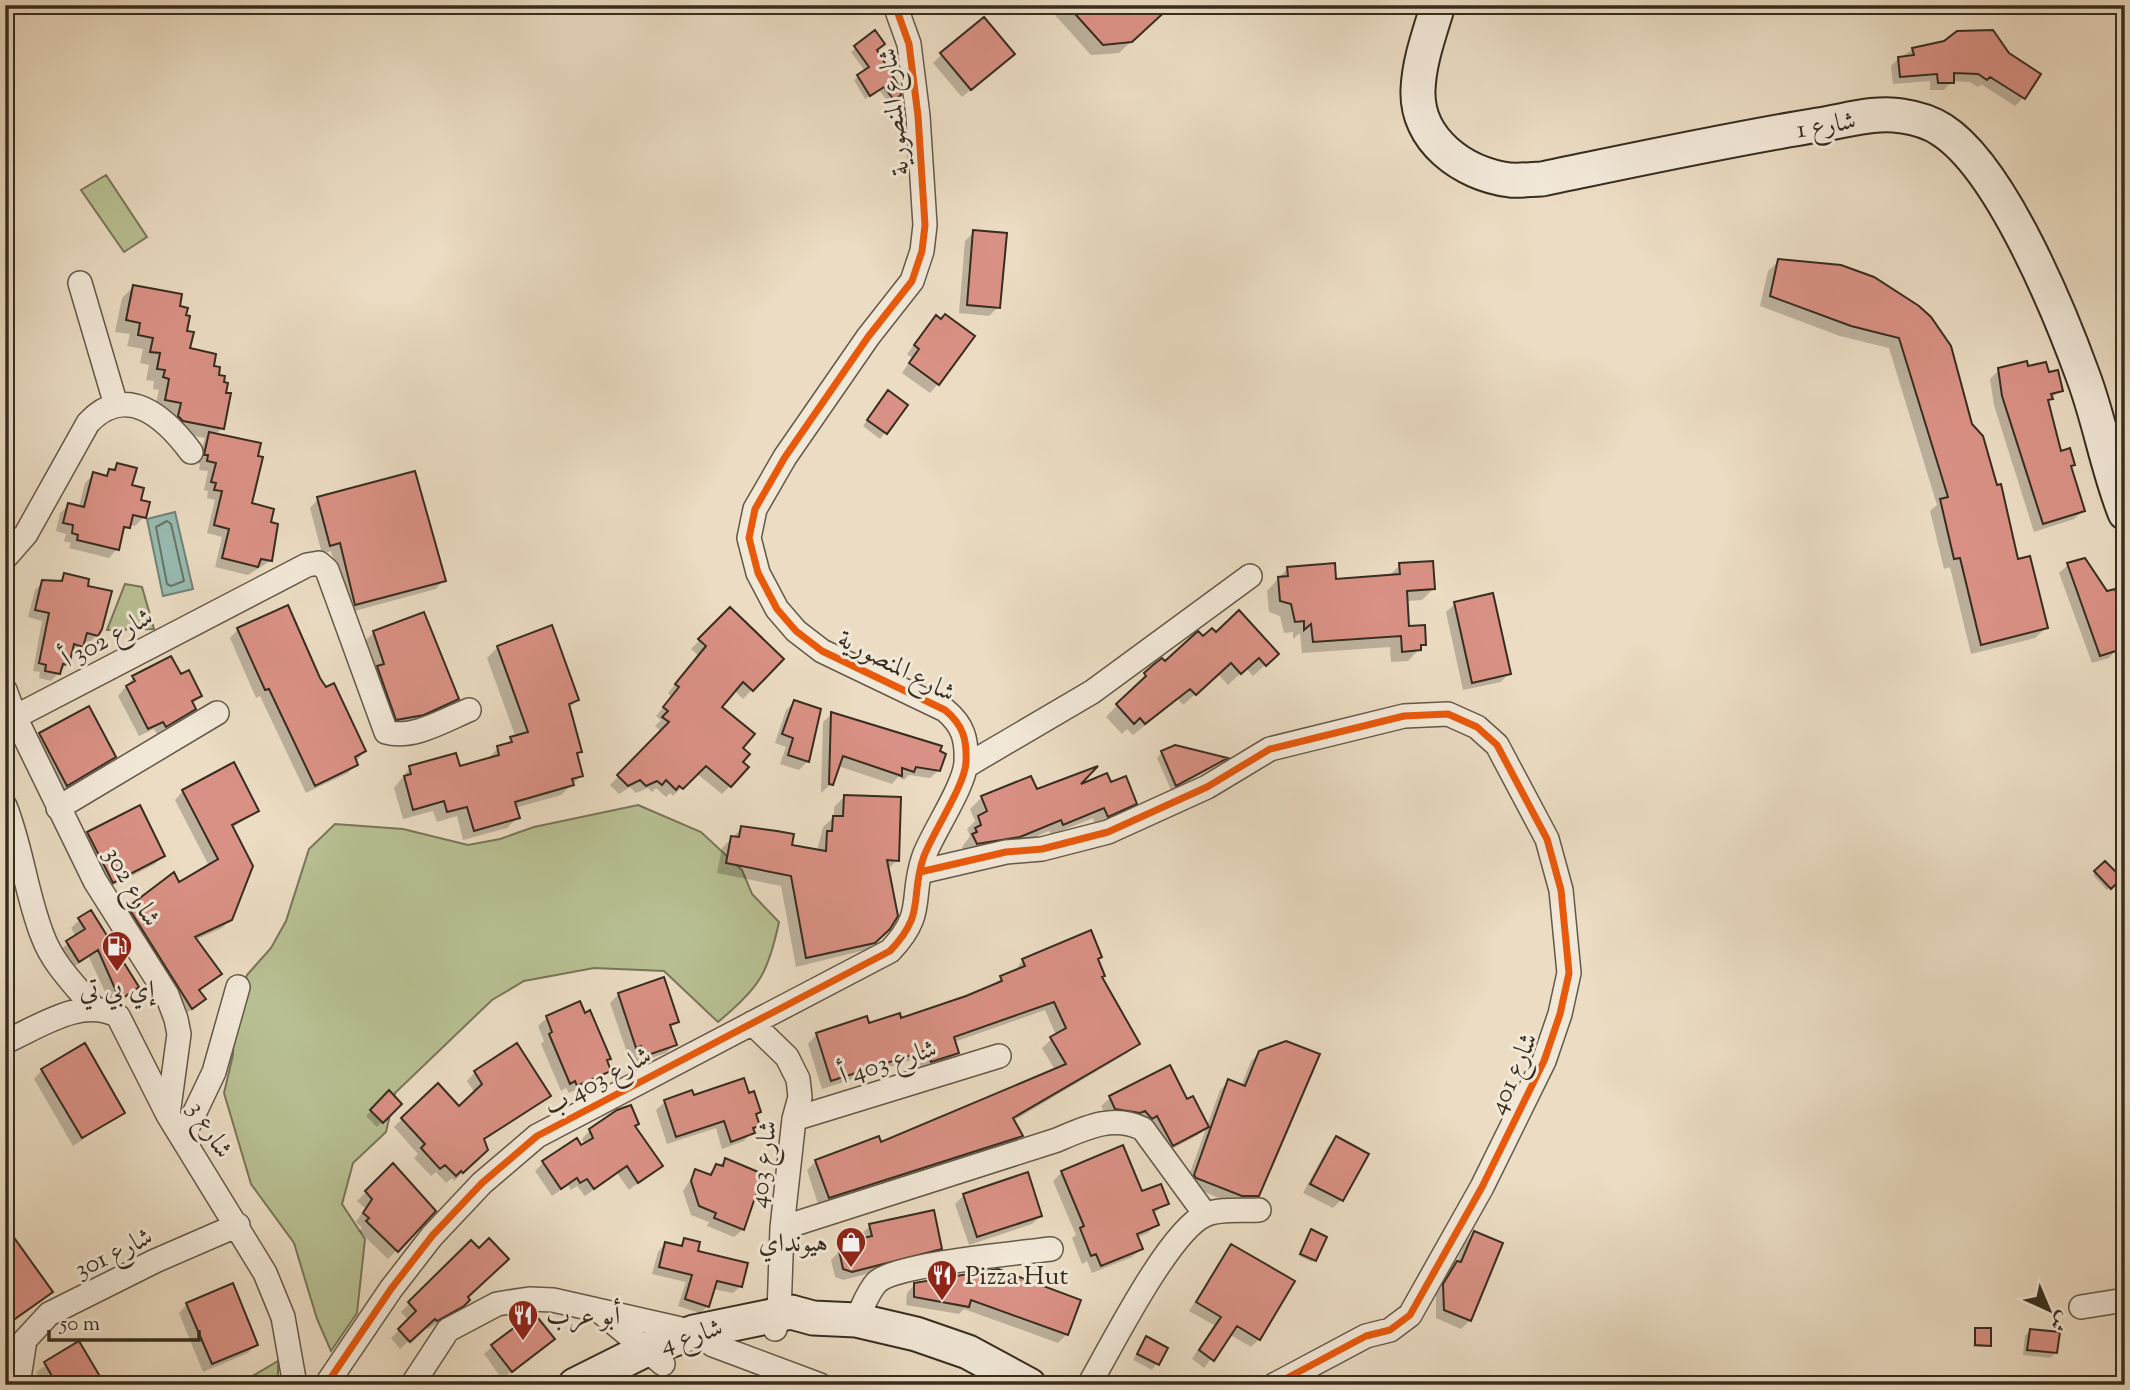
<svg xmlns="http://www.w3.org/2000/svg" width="2130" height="1390" font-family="'Sorts Mill Goudy',Amiri,serif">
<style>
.green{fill:#b8c093;stroke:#787659;stroke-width:2}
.water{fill:#98bcb2;stroke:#718377;stroke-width:2}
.shadow{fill:#0003}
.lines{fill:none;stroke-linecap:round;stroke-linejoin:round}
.shore{stroke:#687468;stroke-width:2}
.building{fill:#da9185;stroke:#372d1f;stroke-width:2}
.street-casing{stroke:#645948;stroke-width:26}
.secondary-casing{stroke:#372d1f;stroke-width:37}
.street{stroke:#f2e8d8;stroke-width:23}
.secondary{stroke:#f2e8d8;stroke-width:33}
.cycleway-casing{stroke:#f2e8d8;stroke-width:11}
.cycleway{stroke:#e8590c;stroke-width:7}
.labels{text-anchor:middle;stroke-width:6;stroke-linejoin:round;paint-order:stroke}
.street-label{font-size:26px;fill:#372d1f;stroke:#f2e8d8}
.poi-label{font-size:26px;fill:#372d1f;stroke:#f2e8d8;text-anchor:start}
</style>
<rect width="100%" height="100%" fill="#ebdcc3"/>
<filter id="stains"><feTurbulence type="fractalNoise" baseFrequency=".00286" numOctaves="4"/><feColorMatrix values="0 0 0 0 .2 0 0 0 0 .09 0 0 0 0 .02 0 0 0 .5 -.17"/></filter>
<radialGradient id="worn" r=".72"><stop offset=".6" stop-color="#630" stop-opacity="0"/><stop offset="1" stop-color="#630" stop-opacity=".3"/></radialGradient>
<path class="green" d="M106 175 147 237 124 252 81 190Z
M125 584 142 587 154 629 107 630Z
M638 805 701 832 742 870 752 894 779 922C768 974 759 988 718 1022L664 971 594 968 524 981 492 1000 395 1093 386 1132 353 1163 342 1204 365 1239 357 1313 331 1351 317 1319 294 1243 251 1184 224 1093 233 1055 234 1013 247 975 271 948 286 921 309 849 335 824 403 829 468 845 500 839 534 827Z
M278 1361V1385H237Z"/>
<path class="water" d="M175 512 193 589 163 596 147 519Z"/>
<path class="shadow" d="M1046 5H1160L1153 21 1119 53 1091 55Z
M874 33 875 51 895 99 889 103 879 90 865 99 854 80 865 71 851 52Z
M1944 43 2008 55 2023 98 2015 106 1981 84 1978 87 1970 82 1952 81 1944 90H1930V81L1893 84 1891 66 1899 58 1912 50Z
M942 54 1004 62 962 97 933 63Z
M974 232 998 307 989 316 959 313 965 241Z
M1779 261 1949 347 1970 425 2017 561 2046 628 2035 638 1971 654 1950 567 1944 569 1930 511 1937 505 1889 348 1840 336 1760 306 1768 271Z
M134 286 178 307 188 350 212 368 222 428 215 435 250 504 269 523 270 561 248 575 215 567 222 537 207 533 215 500 207 498 208 491 204 490 208 471 199 470 200 464 197 463 205 438 171 432 154 411 159 390 153 389 154 381 146 380 149 365 140 363 143 349 127 346 130 334 115 332 122 298Z
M936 317 939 383 910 362 912 358 907 354Z
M908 364 937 385 930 393 902 373Z
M2027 368 2047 375 2061 390 2047 402 2060 454 2070 467 2083 511 2074 519 2034 532 1994 405 1990 379 1999 370Z
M883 398 906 405 880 439 863 426Z
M118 465 139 501 144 517 135 526 129 524 121 534 117 549 109 558 69 548 71 543 64 541 66 534 56 531 60 513 69 505 79 507 85 483 94 474 104 477Z
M318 499 444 580 436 589 347 613 331 551 322 554 310 508Z
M1400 565 1434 588 1422 600 1406 601 1408 628 1424 644 1408 661 1391 662 1390 647 1302 653 1300 633 1293 639V632L1284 633 1280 616 1269 612 1267 591 1288 568 1335 581 1388 577Z
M2068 565 2122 619 2116 625 2117 649 2109 658 2092 663 2059 573Z
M65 575 97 635 89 643 83 641 74 654 70 652 67 664 51 681 39 678 40 672 33 671 42 621 28 617 35 590 43 582 57 583Z
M1455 604 1509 673 1501 682 1463 690 1446 612Z
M730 609 781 659 743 699 734 690 719 707 741 749V762L730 786 722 794 696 773 673 796 670 793 666 797 656 788 652 792 648 788 636 793 630 787 619 794 610 785 662 732 655 726 661 720 656 716 672 697 668 693 699 656 691 649Z
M238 629 319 678 364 751 348 773 306 793 260 696 256 698 230 638Z
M374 632 457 699 445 710 385 730 362 644Z
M1216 634 1277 654 1253 676 1246 668 1228 685 1218 674 1183 705 1178 699 1133 735 1127 729 1122 734 1106 717 1154 666 1164 664 1203 639Z
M498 647 577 700 568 709 580 751 576 755 582 775 561 795 515 808 518 817 507 828 463 840 457 816 437 822 433 811 403 819 394 788 410 768H459L487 760 498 748 516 738 487 658Z
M180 676 200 696 192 704 194 709 157 734 154 729 139 736 118 696 133 678Z
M795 702 808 761 799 770 780 764 786 747 775 743 786 710Z
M88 709 114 756 59 793 31 743 40 735Z
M832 714 939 770 930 778 909 775 904 780 898 777 892 784 838 766 831 784 821 793 823 722Z
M1162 752 1224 759 1171 790 1157 758Z
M1110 784 1135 803 1123 815 1096 827 1093 818 1051 835 1049 831 1007 848 965 855 962 847 970 836 967 829 975 821 970 809 982 797Z
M183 791 257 811 232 828 231 919 222 928 195 940 220 973 198 992 204 999 183 1016 121 917 129 908 209 866 175 800Z
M844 797 897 860 887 870 896 915 869 949 796 967 781 886 717 873 722 848 742 828 790 846 817 851 823 827 834 817V807Z
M139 807 163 855 155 864 104 890 79 842 88 834Z
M2105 863 2119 878 2107 890 2093 875Z
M80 920 137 987 112 1007 89 957 70 969 59 951 76 937 71 928Z
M1023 960H1096L1100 978 1138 1043 1129 1052 1013 1121 1021 1136 1012 1145 819 1207 807 1170 816 1161 880 1144 1055 1070 1042 1048 1056 1035 1045 1010 954 1042 957 1052 947 1061 922 1070 918 1058 822 1089 808 1044 817 1034 900 1020 967 998 1014 972Z
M619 994 677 1021 669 1029 675 1044 666 1053 636 1063 633 1053 628 1055 610 1003Z
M579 1004 609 1070 600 1079 569 1093 566 1088 561 1091 541 1044 544 1041 538 1026 547 1018Z
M1260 1052 1258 1195 1249 1204H1233L1186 1184 1220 1090 1229 1081 1241 1086 1251 1061Z
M1169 1067 1187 1102 1207 1127 1198 1135 1164 1153 1107 1117 1101 1106 1110 1098Z
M42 1070 123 1113 73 1146 34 1079Z
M475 1072 548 1096 483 1141 486 1150 454 1181 452 1178 446 1183 436 1172 431 1176 414 1158 418 1154 394 1127 402 1119 459 1108 475 1093 467 1081Z
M389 1093 400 1104 377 1127 366 1116Z
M748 1095 759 1112 755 1116 758 1125 744 1141 722 1149 716 1128 667 1144 656 1110 665 1102Z
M633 1127 660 1166 629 1190 617 1173 585 1196 577 1186 571 1190 568 1185 552 1196 535 1171 543 1163 585 1145 582 1139 590 1130Z
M1336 1138 1341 1200 1333 1208 1303 1193 1328 1147Z
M726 1160 758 1191 743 1229 734 1237 707 1226 709 1222 691 1215 683 1191 696 1171 708 1174Z
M393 1165 434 1211 388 1259 359 1231 362 1228 356 1222 365 1208 357 1201Z
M1062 1172 1167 1203 1153 1214 1157 1224 1148 1233 1136 1238 1141 1249 1132 1257 1092 1273 1087 1261 1082 1264 1072 1238 1076 1235 1053 1181Z
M964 1195 1040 1216 1032 1224 969 1245 955 1204Z
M870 1226 940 1248 932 1257 843 1280 835 1277 831 1260 840 1251 862 1240 861 1234Z
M1474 1233 1470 1320 1461 1329 1436 1318V1294L1456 1263 1466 1241Z
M1309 1234 1314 1260 1312 1262 1299 1256Z
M5 1237 51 1291 5 1327Z
M685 1240 741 1286 733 1293 713 1289 708 1306 700 1313 678 1306 686 1282 652 1274 658 1252 665 1244 678 1247Z
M471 1243 468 1300 453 1314 428 1329 425 1326 400 1349 391 1338 409 1321 401 1312Z
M1231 1246 1259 1339 1251 1347 1229 1334 1204 1368 1192 1359 1214 1325 1189 1311Z
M998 1271 1067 1334 1058 1343 964 1309 959 1314 906 1305 907 1293 915 1284Z
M187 1304 256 1344 248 1353 203 1372 179 1313Z
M1976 1329 1989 1345 1987 1347H1973Z
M2030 1330 2056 1352 2050 1358 2023 1355 2025 1336Z
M1146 1338 1166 1349 1152 1370 1133 1360Z
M553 1339 502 1379 484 1354 493 1346Z
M78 1344 103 1385H44L36 1372Z"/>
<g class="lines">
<path class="shore" d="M167 521 171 524 184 581 171 586 167 584 156 527Z"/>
</g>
<path class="building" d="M1067 5H1172L1132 42 1103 45Z
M984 17 1015 54 971 90 940 53Z
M875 30 885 44 877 50 900 88 901 95 894 100 884 87 870 96 857 75 869 67 854 46Z
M1993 30 2009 53 2041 74 2025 99 1990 77 1987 80 1978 74 1954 73V83H1938L1937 74 1900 77 1898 57 1914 55 1912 48 1944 41 1957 31Z
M973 230 1007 233 1000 308 967 305Z
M1778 259 1841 265 1874 277 1919 306 1931 317 1951 346 1972 424 1983 436 1997 485 2001 484 2018 559 2030 556 2048 628 1981 645 1960 558 1954 559 1940 499 1948 497 1899 338 1851 326 1770 296Z
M133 285 182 294 180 306 188 308 186 315 190 316 187 331 194 332 190 348 216 354 214 366 220 367 219 375 225 376 224 382 228 383 226 393H231L224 429 183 421 178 416 181 403 165 400 169 379 163 377 165 370 157 369 160 353 150 352 153 338 138 335 140 323 126 320Z
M945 314 975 336 939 385 909 363 919 349 914 345 936 315 941 319Z
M2027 361 2028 366 2046 362 2049 372 2058 370 2063 391 2051 394 2053 399 2048 400 2061 451 2070 448 2075 465 2071 466 2085 511 2043 524 2002 396 1998 368Z
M888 390 908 405 887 434 867 420Z
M209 432 261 443 258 456 263 457 252 503 274 509 271 522 278 524 272 561 261 559 258 567 222 558 229 529 214 525 222 491 214 490 216 483 211 482 216 463 207 461 208 455H204Z
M117 463 137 468 132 485 144 488 141 500 150 502 146 518 133 515 130 528 124 527 119 550 77 540 78 535 72 533 73 525 63 523 68 503 84 507 93 472 107 476 109 469 115 470Z
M415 471 446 581 355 605 340 543 330 546 317 497Z
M2085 558 2107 591 2115 589 2124 619 2117 621 2119 650 2100 656 2067 563Z
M1433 561 1435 589 1407 591 1409 626 1425 625 1426 645H1421V650L1402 652 1401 636 1313 642 1311 624 1304 630V621L1295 622 1291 604 1280 601 1278 577 1288 576 1287 567 1335 563 1336 579 1400 574 1399 563Z
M64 573 89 579 88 586 112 591 102 629 98 636 87 633 83 647 74 644 69 665 63 664 60 674 45 671 46 665 39 663 49 613 35 610 42 580 62 581Z
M1493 593 1511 674 1472 683 1454 602Z
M288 605 320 678 326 687 334 683 366 751 355 757 358 765 315 786 269 689 265 690 237 628Z
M730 607 784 659 753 691 743 682 722 707 755 734 743 748 750 754 743 762 749 767 731 787 706 766 683 789 679 786 676 790 666 780 662 785 657 781 646 786 640 780 628 786 617 775 669 722 662 717 668 711 663 707 679 687 675 684 706 646 698 639Z
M1239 610 1279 654 1266 666 1259 658 1241 674 1231 663 1196 695 1190 689 1145 724 1140 718 1134 724 1116 704 1146 676 1144 673 1153 665 1162 658 1165 661 1198 631 1203 636 1212 628 1216 632Z
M424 612 459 699 424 715 396 720 377 666 384 664 373 631Z
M552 625 579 700 569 704 582 752 577 753 583 776 572 779 574 785 515 802 520 818 474 831 467 807 447 812 444 801 413 810 404 776 411 774 409 766 456 753 460 766 499 755 497 746 512 742 510 737 528 732 497 646Z
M171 656 181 674 189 670 202 696 192 701 196 709 166 727 163 722 148 729 126 686 135 681 132 676Z
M794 700 821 709 809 762 788 755 793 738 782 734Z
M89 706 116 757 67 786 39 733Z
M831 712 942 746 940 751 946 754 940 771 916 767 914 772 902 768V776L843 756 833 785 829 784Z
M1175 745 1228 758 1176 786 1161 751Z
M234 762 259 811 232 825 253 866 232 920 195 937 222 974 199 990 206 999 192 1009 128 907 174 872 179 882 218 859 182 790Z
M1098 766 1081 784 1107 773 1111 782 1126 776 1137 804 1108 817 1104 808 1063 825 1061 820 1020 837 977 844 972 834 977 832 975 828 981 825 978 816 987 811 981 796 1031 776 1037 789Z
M844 795 901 797 899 861 887 860 898 916 890 929 875 943 806 958 791 876 726 863 731 836 739 837 741 826 777 831 794 834 792 845 826 851 827 831H832L833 816H843Z
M140 805 165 856 113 883 87 832Z
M2105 861 2122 878 2111 889 2094 871Z
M91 910 139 987 120 1000 98 950 79 962 66 941 85 929 78 918Z
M1091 930 1102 957 1098 959 1105 976 1102 977 1140 1044 1013 1118 1023 1136 829 1198 815 1160 879 1136 881 1142 1066 1064 1050 1037 1066 1028 1054 1002 954 1037 959 1053 931 1062 927 1050 831 1081 816 1033 867 1016 869 1023 900 1013 901 1018 966 996 1002 981 1000 976 1025 966 1022 959Z
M664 977 679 1022 670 1025 677 1045 645 1056 641 1046 636 1048 618 993Z
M580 1001 585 1013 590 1010 611 1059 607 1060 611 1071 577 1086 575 1081 570 1084 549 1034 552 1032 546 1016Z
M1286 1041 1320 1054 1259 1196H1242L1196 1178 1194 1175 1228 1079 1245 1086 1259 1051Z
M85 1043 125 1113 82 1138 41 1069Z
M517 1043 551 1096 484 1139 488 1150 463 1173 461 1171 456 1176 445 1165 440 1169 421 1148 425 1144 401 1118 438 1083 459 1106 482 1084 474 1071Z
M1170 1065 1187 1099 1193 1096 1209 1127 1173 1146 1157 1116 1152 1119 1145 1111 1140 1113 1115 1109 1109 1096Z
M744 1078 749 1093 754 1091 761 1112 756 1114 760 1126 753 1128 755 1133 731 1142 724 1121 676 1137 664 1100 692 1090 694 1095Z
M389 1090 402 1104 383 1123 370 1110Z
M631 1105 639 1124 635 1126 663 1166 638 1183 627 1166 594 1189 587 1179 580 1183 577 1178 561 1189 542 1161 577 1138 581 1145 593 1138 589 1129 617 1110Z
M1336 1136 1369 1154 1343 1201 1310 1184Z
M1123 1145 1142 1191 1161 1184 1169 1204 1153 1210 1159 1225 1137 1234 1143 1249 1101 1266 1096 1254 1091 1256 1080 1228 1084 1226 1061 1171Z
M725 1158 763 1174 744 1230 714 1218 716 1213 699 1206 691 1181 695 1169 711 1175 716 1164 723 1166Z
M393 1163 436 1211 398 1252 366 1221 369 1218 363 1213 372 1199 365 1191Z
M1028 1172 1042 1216 977 1237 963 1194Z
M934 1210 942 1249 852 1272 843 1269 839 1250 856 1246 855 1240 872 1236 869 1224Z
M5 1225 53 1292 5 1326Z
M1311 1229 1327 1237 1316 1261 1300 1254Z
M1474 1231 1503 1243 1471 1321 1444 1310 1443 1284 1457 1261 1461 1262Z
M489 1238 509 1259 468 1297 470 1300 464 1306 437 1321 435 1319 410 1342 398 1329 416 1311 408 1302 471 1240 479 1248Z
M684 1238 700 1242 698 1251 748 1263 742 1287 717 1281 709 1307 685 1299 692 1275 659 1267 665 1242 682 1246Z
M1231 1244 1295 1281 1260 1340 1237 1326 1214 1361 1199 1350 1221 1317 1196 1302Z
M998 1269 1081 1300 1068 1335 971 1300 969 1307 914 1297V1283Z
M233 1283 258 1345 212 1364 186 1303Z
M534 1313 555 1339 512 1372 491 1345Z
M1975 1328H1991V1346L1975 1345Z
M2030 1329 2060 1332 2057 1353 2027 1350Z
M1146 1336 1168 1348 1159 1365 1137 1354Z
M79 1341 105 1385H57L44 1362Z"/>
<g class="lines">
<g class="street-casing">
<path id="street" d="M80 283 116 405
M5 558 26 534 88 423C126 382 165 417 191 452
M5 690 15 717 95 881 167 995 176 1019 179 1034 168 1115
M15 717 307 565 319 563 327 570 386 732C412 740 445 720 469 710
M966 766 1092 692 1250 576
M5 806C22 848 26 895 43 937 53 964 75 985 93 1007
M58 808 217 713
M920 872 1006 852 1042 849 1108 832 1207 787 1270 749 1404 716 1448 714 1477 727 1497 745 1547 839 1561 890 1569 973 1560 1014 1544 1061 1482 1187 1410 1315 1390 1330 1366 1336 1274 1385
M752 1023 787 1057 798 1079 800 1097 794 1119 782 1228 779 1313 775 1329
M5 1042C39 1027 82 996 118 1016L168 1115 265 1273 283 1317 295 1385
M794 1119 999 1056
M183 1137 214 1072 238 987
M782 1228 1057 1140C1085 1128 1113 1114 1143 1129L1205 1214
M2081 1307 2125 1300
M603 1314 663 1364
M856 1320C862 1309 868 1291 877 1282 897 1264 1019 1253 1051 1249
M22 1385 19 1378 25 1340 49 1314 155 1261 238 1225
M326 1385 391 1289 432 1236 482 1183 537 1136 890 951C927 912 909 898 924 856 933 832 965 785 966 762 967 739 963 725 945 710L822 651 796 631 777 609 758 573 749 538 755 509 785 457 868 337 912 281 922 251 925 225 918 116 909 44 895 5
M412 1385 448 1330 497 1304 529 1299 553 1300 694 1332 713 1345 820 1385
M1089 1385C1111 1347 1169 1231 1205 1215 1219 1208 1243 1211 1259 1210"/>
</g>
<g class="secondary-casing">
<path id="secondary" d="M1438 5C1430 32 1419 61 1418 90 1416 140 1463 174 1510 180 1520 181 1532 179 1542 179 1634 160 1726 140 1818 125 1845 121 1876 111 1902 116 1916 118 1930 122 1942 130 2001 168 2059 310 2083 376 2100 421 2107 468 2125 513
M575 1385 645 1350 694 1332 791 1312 813 1318 856 1320 916 1334 968 1352 1029 1385"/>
</g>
<use href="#street" class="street"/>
<use href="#secondary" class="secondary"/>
<g class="cycleway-casing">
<path id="cycleway" d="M920 872 1006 852 1042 849 1108 832 1207 787 1270 749 1404 716 1448 714 1477 727 1497 745 1547 839 1561 890 1569 973 1560 1014 1544 1061 1482 1187 1410 1315 1390 1330 1366 1336 1274 1385
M326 1385 391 1289 432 1236 482 1183 537 1136 890 951C927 912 909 898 924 856 933 832 965 785 966 762 967 739 963 725 945 710L822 651 796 631 777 609 758 573 749 538 755 509 785 457 868 337 912 281 922 251 925 225 918 116 909 44 895 5"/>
</g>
<use href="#cycleway" class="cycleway"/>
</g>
<defs>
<g id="fuel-pin" transform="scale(1.575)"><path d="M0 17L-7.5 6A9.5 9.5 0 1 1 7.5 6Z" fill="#8f2418" stroke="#f2e8d8"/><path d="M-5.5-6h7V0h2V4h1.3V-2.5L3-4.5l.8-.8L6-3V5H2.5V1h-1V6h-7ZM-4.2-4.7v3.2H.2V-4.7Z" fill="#fff"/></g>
<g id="shop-pin" transform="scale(1.575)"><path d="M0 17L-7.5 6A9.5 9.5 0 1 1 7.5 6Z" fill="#8f2418" stroke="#f2e8d8"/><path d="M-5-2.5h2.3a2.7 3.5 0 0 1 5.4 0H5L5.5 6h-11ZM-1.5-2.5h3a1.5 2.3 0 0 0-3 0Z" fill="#fff"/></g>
<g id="restaurant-pin" transform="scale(1.575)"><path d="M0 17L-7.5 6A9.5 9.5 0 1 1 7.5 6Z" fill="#8f2418" stroke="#f2e8d8"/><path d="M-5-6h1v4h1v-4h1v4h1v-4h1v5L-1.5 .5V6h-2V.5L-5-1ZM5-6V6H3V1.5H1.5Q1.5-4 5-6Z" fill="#fff"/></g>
</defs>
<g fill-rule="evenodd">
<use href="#fuel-pin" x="117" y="946"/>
<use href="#shop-pin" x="851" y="1242"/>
<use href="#restaurant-pin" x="942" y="1275"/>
<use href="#restaurant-pin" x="523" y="1315"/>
</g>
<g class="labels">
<g class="street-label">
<text transform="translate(893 112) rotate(-96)" y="9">شارع المنصورية</text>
<text transform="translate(1826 124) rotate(-9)" y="9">شارع 1</text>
<text transform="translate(107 637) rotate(-28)" y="9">شارع 302 أ</text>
<text transform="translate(897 665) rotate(27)" y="9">شارع المنصورية</text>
<text transform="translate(133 886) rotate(60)" y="9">شارع 302</text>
<text transform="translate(888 1061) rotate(-17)" y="9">شارع 403 أ</text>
<text transform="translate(1512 1073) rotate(-66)" y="9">شارع 401</text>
<text transform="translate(597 1080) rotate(-28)" y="9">شارع 403 ب</text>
<text transform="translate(211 1129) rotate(58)" y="9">شارع 3</text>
<text transform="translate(762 1164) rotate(-83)" y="9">شارع 403</text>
<text transform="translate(113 1252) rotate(-26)" y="9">شارع 301</text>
<text transform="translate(691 1335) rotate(-17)" y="9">شارع 4</text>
</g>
<g class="poi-label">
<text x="117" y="998" text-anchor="middle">إي بي تي</text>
<text x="828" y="1251" text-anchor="end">هيونداي</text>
<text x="965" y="1284">Pizza Hut</text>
<text x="546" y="1324">أبو عرب</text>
</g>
</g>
<rect width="2130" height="1390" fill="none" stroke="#ebdcc3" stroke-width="28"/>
<rect x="7" y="7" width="2116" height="1376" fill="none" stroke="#372d1f" stroke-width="3.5"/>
<rect x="14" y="14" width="2102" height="1362" fill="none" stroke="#372d1f" stroke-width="2"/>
<g transform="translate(2049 1310) rotate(136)" stroke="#f2e8d8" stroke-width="5" paint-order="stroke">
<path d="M0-5L12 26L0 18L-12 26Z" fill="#372d1f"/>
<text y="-10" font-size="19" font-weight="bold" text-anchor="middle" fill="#372d1f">ش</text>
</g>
<path d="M49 1330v10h150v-10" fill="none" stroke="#372d1f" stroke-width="3.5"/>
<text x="60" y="1330" font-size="21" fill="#372d1f" stroke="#f2e8d8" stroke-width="5" paint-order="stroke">50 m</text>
<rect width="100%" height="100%" filter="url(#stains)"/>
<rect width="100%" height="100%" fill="url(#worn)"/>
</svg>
